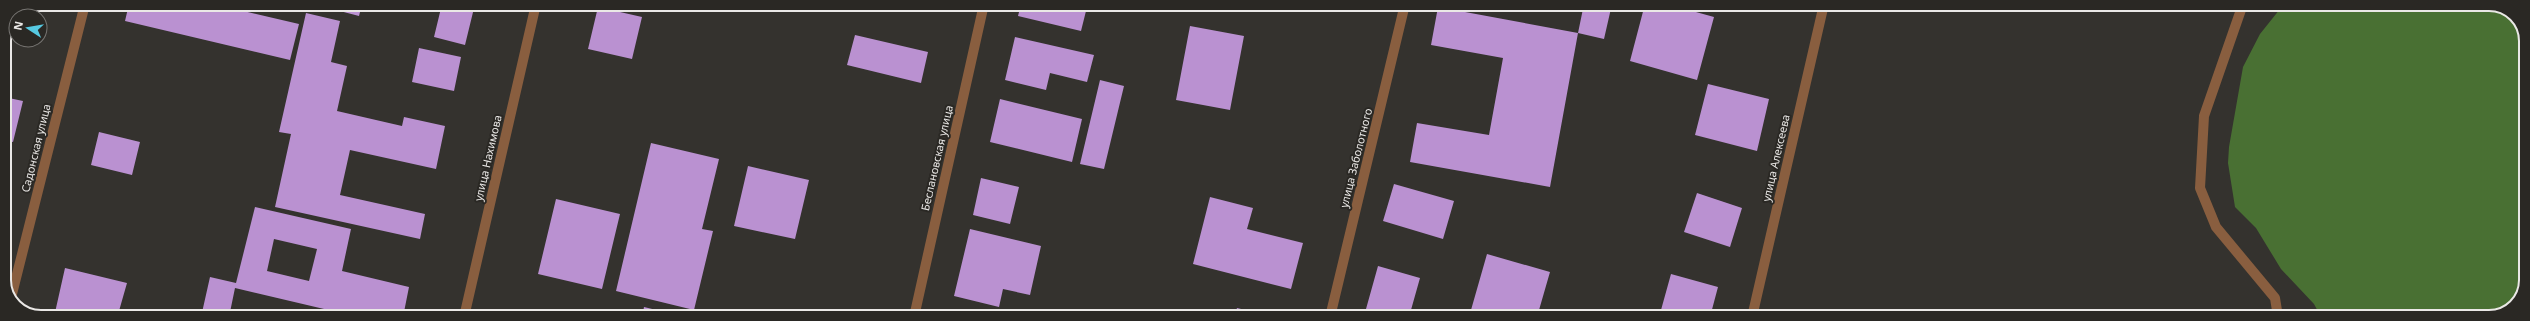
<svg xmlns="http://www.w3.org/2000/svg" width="2530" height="321" font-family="'Noto Sans',sans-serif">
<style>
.forest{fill:#497033}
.building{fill:#ba91d1;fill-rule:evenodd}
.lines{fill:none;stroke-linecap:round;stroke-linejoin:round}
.street{stroke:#895e3f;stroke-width:10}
.labels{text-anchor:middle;stroke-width:4;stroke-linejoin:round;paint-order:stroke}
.street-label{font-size:11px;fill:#eae8e6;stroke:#2a2824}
.rim{fill:none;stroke:#eae8e6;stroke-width:2}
</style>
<rect width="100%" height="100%" fill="#34322e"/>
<path class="forest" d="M2294 4H2494L2515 15 2526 36V285L2514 308 2489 317H2321L2314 304 2281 269 2256 228 2235 207 2228 163 2229 147 2243 67 2260 34 2280 9Z"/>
<path class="building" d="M129 4H214L299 24 290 60 125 21Z
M252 4H284L282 12Z
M313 4H362L359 16Z
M442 4H475L465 45 434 37Z
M1021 4H1073L1087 7 1081 31 1018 16Z
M1584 4H1612L1604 39 1578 33Z
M1645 4H1667L1714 17 1697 80 1630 61Z
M598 7 642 17 632 59 588 49Z
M1438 7 1578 33 1550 187 1410 162 1417 123 1489 135 1503 58 1431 45Z
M306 13 340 21 331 62 347 66 337 111 402 126 404 117 445 126 436 169 350 150 340 195 425 214 420 239 275 207 291 134 279 132Z
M1190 26 1244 36 1230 110 1176 100Z
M855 35 928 52 921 83 847 65Z
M1015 37 1094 55 1087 82 1050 73 1046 90 1005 80Z
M419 48 461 57 454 91 412 82Z
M1100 80 1124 86 1104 169 1080 164Z
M1708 84 1769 99 1757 151 1695 135Z
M4 97 23 101 13 142 4 140Z
M1000 99 1082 119 1072 162 990 142Z
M99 132 140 142 132 175 91 165Z
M651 143 719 159 702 229 713 231 694 310 616 291Z
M748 166 809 180 795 239 734 226Z
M981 178 1019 187 1010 224 973 215Z
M1394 184 1454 201 1443 239 1383 221Z
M1697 193 1742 208 1730 247 1684 232Z
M1210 197 1253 208 1247 229 1303 243 1291 289 1193 264Z
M556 199 620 214 602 289 538 274Z
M255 207 351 229 342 271 409 287 403 317H358L235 288 229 317H201L210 277 236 283ZM274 239 317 249 309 281 267 271Z
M970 229 1041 246 1030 295 1003 289 999 307 954 296Z
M1487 254 1550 272 1537 317H1469Z
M1378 266 1420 278 1409 317H1392L1366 309Z
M65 268 127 283 119 311 140 317H54Z
M1671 274 1718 287 1710 317H1689L1661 310Z
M644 307 681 316V317H642Z
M1237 308 1270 316V317H1234Z"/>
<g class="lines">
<path class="street" d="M2243 4 2204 116 2200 188 2216 227 2275 298 2278 317
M11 298 85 4
M464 317 536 4
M914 317 984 4
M1330 317 1405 4
M1752 317 1824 4"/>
</g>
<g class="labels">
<g class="street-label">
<text transform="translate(36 148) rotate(-76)" y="4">Садонская улица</text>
<text transform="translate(488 158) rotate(-77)" y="4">улица Нахимова</text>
<text transform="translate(937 158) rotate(-77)" y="4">Беслановская улица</text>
<text transform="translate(1356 158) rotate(-76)" y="4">улица Заболотного</text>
<text transform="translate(1776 158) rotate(-77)" y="4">улица Алексеева</text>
</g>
</g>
<path d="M0 0H2530V321H0ZM41 11H2489A30 30 0 0 1 2519 41V280A30 30 0 0 1 2489 310H41A30 30 0 0 1 11 280V41A30 30 0 0 1 41 11Z" fill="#2a2824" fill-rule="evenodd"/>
<path class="rim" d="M41 11H2489A30 30 0 0 1 2519 41V280A30 30 0 0 1 2489 310H41A30 30 0 0 1 11 280V41A30 30 0 0 1 41 11Z"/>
<g transform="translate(28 28) rotate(282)"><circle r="19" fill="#2a2824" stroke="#777572"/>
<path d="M0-3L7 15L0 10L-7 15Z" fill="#56c9e1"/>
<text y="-6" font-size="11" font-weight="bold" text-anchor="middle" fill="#eae8e6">N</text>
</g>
</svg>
